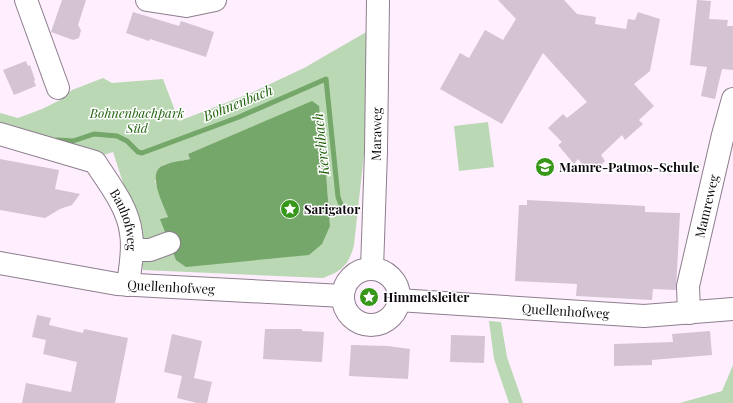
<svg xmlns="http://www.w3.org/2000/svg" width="733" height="403" font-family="'Playfair Display',serif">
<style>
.green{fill:#bad8b3;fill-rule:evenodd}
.water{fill:#75a66a}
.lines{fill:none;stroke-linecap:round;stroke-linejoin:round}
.stream{stroke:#75a66a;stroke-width:5}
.building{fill:#d3c3d3}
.minor-casing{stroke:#8d7e8d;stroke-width:24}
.minor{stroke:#fff;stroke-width:22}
.labels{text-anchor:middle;stroke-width:3;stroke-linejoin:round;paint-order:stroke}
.park-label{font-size:13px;font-style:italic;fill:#256613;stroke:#fff}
.street-label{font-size:13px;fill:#0e090e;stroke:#fff}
.poi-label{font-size:13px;font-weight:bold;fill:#0e090e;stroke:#fff;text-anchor:start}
.water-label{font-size:14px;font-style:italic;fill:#21620d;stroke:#fff}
</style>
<rect width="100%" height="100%" fill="#feeefe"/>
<path class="green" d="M368 31 364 154 354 245C349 265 342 271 323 278L143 270 130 204 113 152 101 156 0 129V113L18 118 42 109 60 100 72 90 103 78 112 83 163 79 179 121 251 93 304 68ZM312 102 319 107 324 146 330 226 160 219 168 217 155 181 163 165 190 159 188 154Z
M488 122 494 167 459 171 454 126Z
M489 321 501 322 507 357 523 403H509L494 359Z
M733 365V403H680L722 391Z"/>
<path class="water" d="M312 101 319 106 324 146 330 226 322 244 309 255 186 267 176 260 160 219 168 217C163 204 147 174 162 166 170 162 181 161 190 159L188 154Z"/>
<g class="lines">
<path class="stream" d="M57 140 73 141 94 134 117 136 127 141 138 152 142 153 239 117 326 79 338 197 342 207"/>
</g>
<path class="building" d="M62 0H86L78 25 81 30 79 38 73 40 51 32Z
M498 0H564L577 14 596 17 595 24 626 29 628 19 635 20 638 12 660 19 650 71 634 84 654 106 639 120 643 124 625 140 622 135 601 155 605 161 591 174 578 159 574 164 558 145 562 142 548 128 563 114 567 118 587 102 543 53 502 124 440 89 460 53 469 58 485 30 503 40 516 19Z
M697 0 711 1 709 19 728 20 727 26H733V70L722 69 715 99 701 96 707 67 690 65Z
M133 12 179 26 181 21 214 32 206 57 150 39 149 41 126 33Z
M26 61 28 66 30 65 35 80 34 81 36 86 14 95 3 70Z
M0 159 59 170 55 189 80 194 72 205 60 209 45 218 0 210Z
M527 200 645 206V212L680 213 676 290 653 289 652 300 576 296 577 284 515 281 519 205H527Z
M37 315 51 318 49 325 83 333 84 329 128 338 115 403H22L26 383 71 392 77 362 43 354 46 340 32 337Z
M265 329H302V331L324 332 322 362 263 359Z
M710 331 712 355 652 360V365L614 366V344L673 342 672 334Z
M172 334 202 341 194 378 212 382 207 403H197L177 398 182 376 164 372Z
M451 335 485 336 484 363 450 362Z
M351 345 388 346 410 349 408 379 349 376Z"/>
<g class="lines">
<g class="minor-casing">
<g id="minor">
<path d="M26 0 58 88"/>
<path d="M147 0 186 6 215 0"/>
<path id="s1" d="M0 134 95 162C109 184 128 207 131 233 134 250 130 268 128 285"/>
<path d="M132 250H150L169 243"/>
<path id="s2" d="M0 263 117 284 343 296"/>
<path id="s3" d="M372 269 376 151 378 0"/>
<circle cx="371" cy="297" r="28"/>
<path id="s4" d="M398 300 644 316 733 309"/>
<path id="s5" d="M689 313 688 286 723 135 733 99"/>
</g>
</g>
<use href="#minor" class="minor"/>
</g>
<defs>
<g id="school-disc" transform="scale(1)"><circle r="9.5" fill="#379719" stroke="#fff"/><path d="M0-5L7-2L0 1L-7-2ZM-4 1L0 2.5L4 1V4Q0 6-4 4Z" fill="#fff"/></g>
<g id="sight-disc" transform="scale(1)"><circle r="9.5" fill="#379719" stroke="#fff"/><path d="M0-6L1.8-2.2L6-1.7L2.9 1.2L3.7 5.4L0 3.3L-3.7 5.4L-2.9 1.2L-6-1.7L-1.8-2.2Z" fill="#fff"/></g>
</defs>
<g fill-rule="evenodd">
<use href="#school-disc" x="545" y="167"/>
<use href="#sight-disc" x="290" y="209"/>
<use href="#sight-disc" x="369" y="297"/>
</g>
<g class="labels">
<g class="park-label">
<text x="137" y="118">Bohnenbachpark<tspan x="137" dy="15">Süd</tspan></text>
</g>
<g class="street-label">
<text dy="5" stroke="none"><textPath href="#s3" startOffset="135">Maraweg</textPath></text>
<text dy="5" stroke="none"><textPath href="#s5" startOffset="109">Mamreweg</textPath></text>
<text dy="5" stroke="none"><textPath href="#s1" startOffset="165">Bauhofweg</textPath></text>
<text dy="5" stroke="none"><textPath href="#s2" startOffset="173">Quellenhofweg</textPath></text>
<text dy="5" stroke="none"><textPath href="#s4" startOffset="168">Quellenhofweg</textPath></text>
</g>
<g class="poi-label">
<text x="559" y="172">Mamre-Patmos-Schule</text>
<text x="304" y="214">Sarigator</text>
<text x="383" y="302">Himmelsleiter</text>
</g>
<g class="water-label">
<text transform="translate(238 103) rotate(-22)" y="5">Bohnenbach</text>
<text transform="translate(321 144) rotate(-96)" y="5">Kerchbach</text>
</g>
</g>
</svg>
